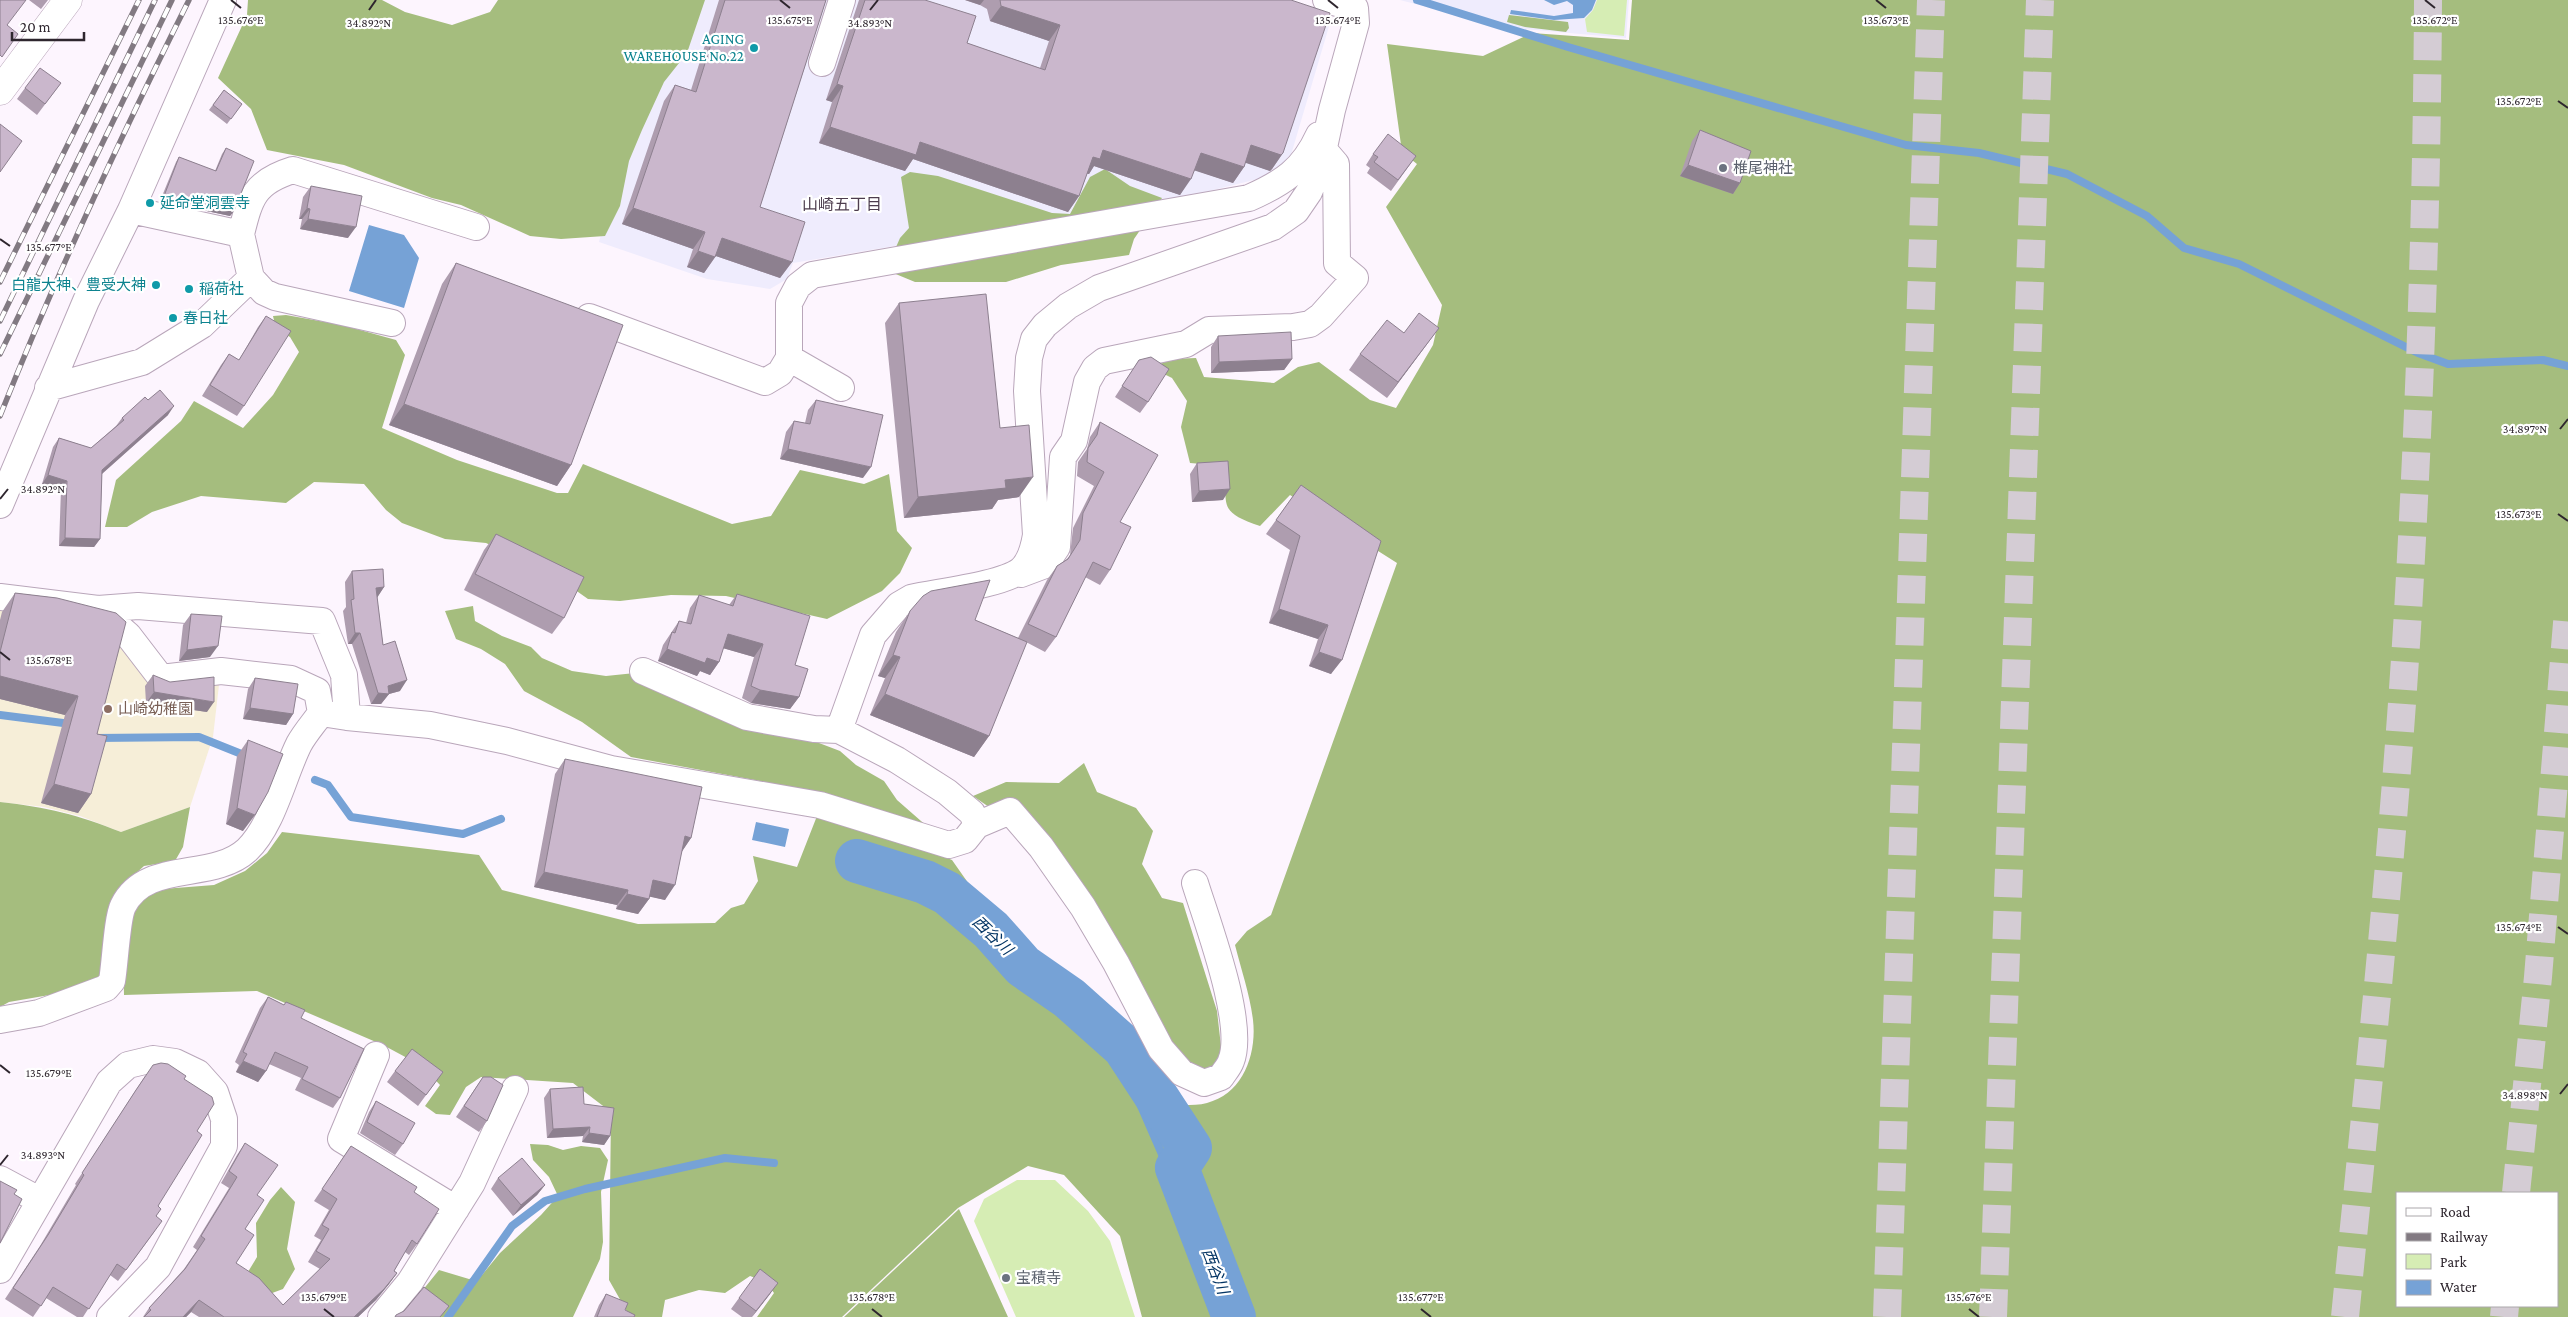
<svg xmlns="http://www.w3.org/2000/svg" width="2568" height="1317" font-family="'Crimson Pro','Noto Sans JP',serif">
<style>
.industrial{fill:#efecfd}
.education{fill:#f6eed8}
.green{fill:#d6edb4}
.forest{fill:#a5bd7e;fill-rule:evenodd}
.water{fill:#76a2d6}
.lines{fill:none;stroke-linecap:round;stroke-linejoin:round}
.stream{stroke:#76a2d6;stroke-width:8}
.river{stroke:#76a2d6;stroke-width:44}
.highway-tunnel{stroke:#d4ccd4;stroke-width:28;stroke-dasharray:28 14;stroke-linecap:butt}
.minor-casing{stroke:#b9a6ba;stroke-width:28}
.major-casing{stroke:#b9a6ba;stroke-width:29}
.minor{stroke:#fff;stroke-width:26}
.major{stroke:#fff;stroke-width:28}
.rail-casing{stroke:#827a82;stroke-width:5.5}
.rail{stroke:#fff;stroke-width:4;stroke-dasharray:11;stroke-linecap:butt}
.wall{fill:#ae9daf}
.shaded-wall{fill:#8d808f}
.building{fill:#cab7cc;stroke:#8d808f}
.ticks{fill:none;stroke:#2e262e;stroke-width:2}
.culture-dot{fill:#0f9aa8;stroke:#fff;stroke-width:2}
.worship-dot{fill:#6b7280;stroke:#fff;stroke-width:2}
.education-dot{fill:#8d6e63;stroke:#fff;stroke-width:2}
.labels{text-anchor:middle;stroke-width:4.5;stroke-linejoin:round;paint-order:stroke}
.culture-label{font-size:15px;fill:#0d838f;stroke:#fff;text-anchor:start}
.worship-label{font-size:15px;fill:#5b616d;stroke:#fff;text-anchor:start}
.education-label{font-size:15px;fill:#785e54;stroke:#fff;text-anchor:start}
.neighbourhood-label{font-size:16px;fill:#4d3d4e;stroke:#fff}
.water-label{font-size:16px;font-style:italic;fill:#043564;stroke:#fff}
.ticks-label{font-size:12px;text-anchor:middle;fill:#2e262e;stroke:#fff;stroke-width:4.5;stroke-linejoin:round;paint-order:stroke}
</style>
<rect width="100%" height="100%" fill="#fdf5fe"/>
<path class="industrial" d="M587 0H1255L1330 23 1288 165 1270 176 1181 198 793 263 787 279 770 289 707 279 599 242 645 69Z
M1400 0H1629L1626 38 1503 27Z"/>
<path class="education" d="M0 603 109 624 158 682 220 676 213 737 190 807 121 832 80 816 44 807 0 802Z"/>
<path class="green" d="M1597 0H1627L1624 36 1587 32 1585 19 1593 10Z
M1017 1180H1055L1088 1211 1110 1241 1135 1317H1016L974 1221 984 1199Z"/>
<path class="forest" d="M248 0H382L405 12 452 25 490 12 498 0H705L687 53 664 82 642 130 629 161 620 206 605 236 561 239 530 236 461 205 432 198 344 165 267 150 251 109 218 78 247 15Z
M1632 0H2568V1317H1142L1120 1236 1064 1175 1028 1166 958 1208 842 1317H757L774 1293 766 1282 750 1276 725 1293 699 1290 665 1300 662 1317H630L609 1280 611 1112 573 1083 481 1077 466 1087 450 1115 436 1114 425 1106 440 1085 422 1066 383 1045 257 991 124 995C123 961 127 932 139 900L163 889 214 885 245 871 267 853 282 832 479 855 502 890 638 924 715 923 731 908 744 904 758 881 753 856 797 867 817 816 910 842 952 860 1033 975 1053 996 1113 1030 1163 1089 1184 1105C1191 1105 1200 1105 1207 1103 1243 1094 1257 1054 1253 1020 1250 995 1241 969 1235 945L1247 931 1271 915 1397 563 1290 495 1260 526C1218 512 1226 506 1226 466L1190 463 1181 427 1187 401 1172 378 1152 368 1171 359 1196 358 1204 377 1274 383 1298 367 1319 362 1370 400 1396 408 1433 345 1442 305 1386 207 1417 164 1402 152 1387 44 1483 56 1532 33 1629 40ZM2397 1193H2557V1306H2397Z
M1509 15 1568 22 1569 28 1566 32 1525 27 1507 22Z
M1105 169 1130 186 1162 198 1134 239 1129 255 1061 265 1006 282H915L886 270 900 238 909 228 901 177 910 172 938 176 1052 213 1070 214 1090 177Z
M286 315 342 325 396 340 405 355 382 428 457 460 557 493H568L583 464 732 524 771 516 800 470 864 484 889 474 897 531 912 548 900 573 882 591 827 619 726 596 671 595 620 601 588 599 554 575 486 543 445 539 402 523 386 510 364 484 314 482 286 503 201 496 152 512 127 527H105L116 480 181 421 194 401 243 428 273 395 299 352 290 337 276 329 273 316Z
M473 606 475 621 502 636 531 647 542 658 572 671 606 676 635 673 840 751 856 765 884 781 897 800 937 835 824 793 631 757 582 722 524 691 505 664 481 649 456 639 445 611Z
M1084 763 1097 792 1136 808 1153 831 1142 864 1162 898 1183 903 1217 1011 1222 1055 1214 1067 1204 1070 1195 1068 1169 1042 1093 901 1072 868 1015 804 989 807 973 796 1006 782 1059 783Z
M0 802C47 807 78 815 121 832L190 807 183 847 175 861 144 866 123 885 100 976 61 993 9 1002 0 1007Z
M530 1144 548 1145 563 1150 581 1146 600 1148 608 1160 601 1192 603 1242 600 1259 573 1317H440L422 1291 439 1270 469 1279 482 1275 500 1253 541 1215 558 1196 549 1177 533 1160Z
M281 1187 295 1202 287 1249 295 1269 283 1289 208 1317 237 1290 257 1257 256 1223 270 1200Z
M959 1209 1008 1317H844Z"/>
<path class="water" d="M1544 0H1596L1592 10 1584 18 1554 20 1510 14 1511 10 1554 16 1573 13V5L1567 1 1554 5Z
M369 225 404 235 419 258 404 308 349 291Z
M756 822 789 829 785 847 752 840Z"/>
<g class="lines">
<path class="stream" d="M1417 0 1568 47 1906 145 1979 153 2067 174 2147 216 2184 248 2239 264 2418 353 2448 364 2543 360 2568 366
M0 715 71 724
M96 738 199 737 249 757
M315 780 328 785 351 817 463 834 501 819
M1113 1036 1117 1051 1164 1159 1177 1168
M448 1317 512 1226 545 1201 585 1189 725 1158 774 1163"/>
<path class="river" d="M857 861 925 882 947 893 991 930 1023 966 1069 998 1124 1047 1190 1148 1177 1168 1234 1317"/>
<path class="highway-tunnel" d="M2516 1193 2538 977 2568 611
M1887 1317 1931 0
M1993 1317 2040 0
M2345 1317C2370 1064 2398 811 2411 557 2421 372 2427 186 2428 0
M2504 1317 2505 1306"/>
<g class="minor-casing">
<path id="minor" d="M822 63 842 0
M241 234C250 198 254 182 293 170L476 227
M251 278 264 292 275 297 392 323
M589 317 765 382 780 373 789 358V303L798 286 812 275 1249 198C1283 183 1303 170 1319 135
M789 358 841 388
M48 388 142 362 202 325 251 278 241 234 131 210
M0 505 86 301 131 210 223 0
M1021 574 1045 565 1057 547 1063 457 1074 441 1087 382 1095 368 1104 361 1186 344 1209 330 1293 327 1310 324 1321 316 1355 278 1337 263 1336 164 1324 150
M0 597 98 609 138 606 322 621 344 675 347 717 430 725 507 741 611 769 820 805 949 845 965 840 977 825 972 813 947 792 897 760 839 730 814 729 747 717 643 671
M98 609 128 635 161 678 221 671 291 679 317 691 321 713
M839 730 873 635 899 605 911 598C937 592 1002 585 1021 570 1031 561 1034 547 1036 535L1027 391 1029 358 1034 339 1045 325 1068 306 1099 288 1273 227 1296 211 1309 192 1320 166 1332 110 1356 23 1355 8 1326 0
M977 825 1010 811 1041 847 1083 907 1116 963 1161 1049 1182 1073 1204 1083 1221 1077C1224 1072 1229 1067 1231 1061 1246 1024 1207 922 1195 883
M0 1020 39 1013 106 988 112 981C115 964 117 918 123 906 146 859 212 882 247 850 273 825 283 776 299 744 305 733 314 723 321 713L347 717
M376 1055 341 1139 456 1209
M0 1179 39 1200
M0 1270 109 1082 128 1065 153 1059 175 1062 198 1073 215 1092 224 1119V1146L158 1267 110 1317
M381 1317 410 1282 472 1183 515 1089"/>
</g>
<g class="major-casing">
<path id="major" d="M0 91 68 0"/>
</g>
<use href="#minor" class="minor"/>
<use href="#major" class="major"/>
<g class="rail-casing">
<path id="rail" d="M0 282 139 0
M0 321 155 0
M0 354 172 0
M0 416C56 275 121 136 189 0"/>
</g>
<use href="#rail" class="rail"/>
</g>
<path class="wall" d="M29 0H48L41 9Z
M719 0H826L760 207 792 262 780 278 716 256 704 273 687 267 693 249 622 224 664 101 675 85 691 90Z
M859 0H925L967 43 1040 68 1049 41 990 21 987 9 980 5 965 0H1291L1283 153 1272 169 1270 171 1245 162 1244 167 1233 183 1195 170 1180 195 1094 166 1089 174H1087L1079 196 1068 212 913 159 905 171 819 143 832 102 826 100Z
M61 83 37 115 17 99 25 88Z
M224 90 242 104 227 124 209 110Z
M1700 130 1740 183 1733 194 1680 176 1692 141Z
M226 148 234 211 230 216 160 201 176 162 179 157 215 171 222 154Z
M1373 154 1416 156 1391 191 1367 173 1370 168 1366 165Z
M311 186 348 238 300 229 302 219H299L303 197Z
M456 263 571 465 557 486 389 425 442 284Z
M899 303 1000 428 1019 497 998 500 992 509 904 518 885 323Z
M266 316 244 406 237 416 202 396 221 365 229 354 239 360 258 327Z
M1439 328 1387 398 1349 370 1360 354 1404 333Z
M1218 336 1292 359 1284 370 1211 373V347Z
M1139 360 1148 402 1140 413 1115 397Z
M148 400 168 415 102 474 100 539 94 547 59 546 61 489 42 484 53 447 59 438 91 448 116 426 122 418Z
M816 400 863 478 780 459 786 432 794 421 805 423 808 410Z
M1100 422 1120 522 1110 570 1100 585 1085 577 1056 637 1045 652 1026 642 989 736 974 757 870 715 885 678 878 676 896 632 910 611 975 620 1018 638 1047 580 1057 566 1067 559 1070 555 1073 528 1094 486 1077 476 1078 462 1087 449 1090 437Z
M1197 463 1223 500 1192 502 1190 474Z
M1301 485 1381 541 1331 674 1309 666 1318 639 1269 623 1290 550 1266 534Z
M496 534 564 618 552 634 464 590 484 550Z
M352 571 384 587 377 597 383 645 400 691 389 694 381 704H371L352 644H348L343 611 346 607 345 582Z
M15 593 57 598 97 734 91 794 78 813 41 803 65 715 0 699V620L2 612Z
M737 594 795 665 799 697 790 709 751 703 742 698 754 657 723 648 719 662 710 675 700 671 697 676 658 661 663 645 679 621 686 623 690 608 699 595 729 605Z
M191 614 210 657 179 661 183 625Z
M153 675 207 712 146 703 145 686Z
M255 678 293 714 286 725 243 719 248 689Z
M248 740 243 831 226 824 237 756Z
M565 759 691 838 682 851 665 900 649 896V899L638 914 616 909 617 905 534 887 555 774Z
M268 997 284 1005 286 1002 301 1018 340 1098 333 1108 295 1090 301 1078 269 1064 266 1071 258 1082 236 1072 239 1065 235 1062 260 1008Z
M395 1071 435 1083 418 1106 387 1082Z
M145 1076 184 1079 197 1131 158 1206 155 1231 118 1281 110 1275 83 1317H77L46 1298 33 1317 5 1299 40 1246 76 1185 75 1184Z
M483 1077 487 1121 479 1132 456 1117Z
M550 1089 584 1104 610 1136 604 1145 582 1142 583 1136 547 1138 544 1098Z
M376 1101 403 1144 395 1155 360 1133 369 1112Z
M245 1143 257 1195 245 1229 236 1263 283 1305 320 1269 308 1262 321 1240 314 1236 329 1210 314 1201 351 1146 414 1192 417 1244 409 1255 405 1252 394 1271 397 1273 389 1284 376 1300 358 1317H199L191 1312 186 1317H143L149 1308 184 1269 197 1250 193 1247 229 1188 221 1183 237 1155Z
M498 1178 545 1185 537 1195 513 1216 491 1189Z
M606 1294 625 1310 634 1317H594L599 1305Z
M770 1294 752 1317H742L731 1309 739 1298Z"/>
<path class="shaded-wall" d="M965 0H984L980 5Z
M1001 6 1060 25 1049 41 990 21Z
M837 84 843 86 832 102 826 100Z
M830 127 920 142 1079 196 1068 212 913 159 905 171 819 143Z
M1251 145 1283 153 1272 169 1270 171 1240 161Z
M1103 150 1191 179 1180 195 1094 166 1089 174 1082 172 1093 157Z
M1201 153 1244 167 1233 183 1190 169Z
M1688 165 1740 183 1733 194 1680 176Z
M164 196 234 211 230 216 160 201Z
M307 208 310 209 302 219H299Z
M633 208 705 232 693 249 622 224Z
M308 219 356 227 348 238 300 229Z
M722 238 792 262 780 278 710 254Z
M698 251 715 257 704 273 687 267Z
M1439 328 1427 344 1387 398 1398 382Z
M1292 359 1284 370 1211 373 1219 362Z
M404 404 571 465 557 486 389 425Z
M174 406 168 415 96 479 102 470Z
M788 449 871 467 863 478 780 459Z
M48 475 67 481 61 489 42 484Z
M1033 477 1019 497 998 500 992 509 904 518 918 497 1005 480Z
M1230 489 1223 500 1192 502 1199 491Z
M65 538 100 539 94 547 59 546Z
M384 587 377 598 376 588Z
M1279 609 1328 625 1318 639 1269 623Z
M355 633H360L352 644H348Z
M728 634 763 644 754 657 719 647Z
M218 646 210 657 179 661 187 650Z
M667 649 707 658 719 662 710 675 700 671 697 676 658 661Z
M1319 652 1342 660 1331 674 1309 666Z
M893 655 900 657 885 678 878 676Z
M0 676 78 696 65 715 0 699Z
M407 680 400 691 389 694 381 704H371L378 693 388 686Z
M760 690 799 697 790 709 751 703Z
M154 692 214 702 207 712 146 703Z
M885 694 989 736 974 757 870 715Z
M250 708 293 714 286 725 243 719Z
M54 784 91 794 78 813 41 803Z
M237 808 255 815 243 831 226 824Z
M685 836 691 838 681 853Z
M544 872 628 890 617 905 534 887Z
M653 880 675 885 665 900 642 895Z
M627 894 649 899 638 914 616 909Z
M243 1061 266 1071 258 1082 236 1072Z
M590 1127 583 1136 547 1138 553 1129Z
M589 1133 610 1136 604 1145 582 1142Z
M545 1185 537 1195 513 1216 521 1205Z
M397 1273 389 1284 376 1300 358 1317H354Z
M778 1283 770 1294 752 1317 756 1311Z
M199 1300 191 1312 186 1317H183Z"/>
<path class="building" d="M0 0H26L7 25 18 34 2 57 0 55Z
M725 0H826L760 207 805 222 792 262 722 238 715 257 698 251 705 232 633 208 675 85 696 92Z
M865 0H925L976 16 967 43 1045 70 1060 25 1001 6 1000 0H1291L1330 13 1283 153 1281 155 1251 145 1244 167 1201 153 1191 179 1103 150 1100 159 1093 157 1079 196 920 142 916 155 830 127 843 86 837 84Z
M40 68 61 83 45 104 25 88Z
M224 90 242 104 231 119 213 105Z
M0 124 22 141 0 172Z
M1700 130 1751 151 1740 183 1688 165Z
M1388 134 1416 156 1398 180 1374 162 1378 157 1373 154Z
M226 148 254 161 234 211 164 196 179 157 216 171Z
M311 186 362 196 356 227 308 219 310 209 307 208Z
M456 263 623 325 571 465 404 404Z
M986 294 1000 428 1029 425 1033 477 1005 480 1006 488 918 497 899 303Z
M1419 313 1439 328 1398 382 1360 354 1387 320 1404 333Z
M266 316 291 331 244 406 210 385 229 354 239 360Z
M1291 332 1292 359 1219 362 1218 336Z
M1151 357 1169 369 1148 402 1122 386 1139 360Z
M160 390 174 406 102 470 100 539 65 538 67 481 48 475 59 438 91 448 124 420 122 418 145 397 148 400Z
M816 400 883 415 871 467 788 449 794 421 810 424Z
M1100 422 1158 455 1120 522 1131 527 1110 570 1093 562 1056 637 1028 624 1057 566 1068 559 1080 540 1083 513 1104 472 1087 462 1088 448 1097 435Z
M1228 461 1230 489 1199 491 1197 463Z
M1301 485 1381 541 1342 660 1319 652 1328 625 1279 609 1300 536 1276 520Z
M496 534 584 577 564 618 475 574Z
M383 569 384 587 376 588 383 645 395 641 407 680 388 686 389 694 378 693 360 633H355L351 600 354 599 352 571Z
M990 580 975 620 1027 642 989 736 885 694 900 657 893 655 910 611 923 596 931 591Z
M15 593 57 598 116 613 126 622 97 734 107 736 91 794 54 784 78 696 0 676V652Z
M737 594 810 616 795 665 808 669 799 697 760 690 751 686 763 644 728 634 719 662 707 658 705 663 667 649 672 632 675 633 679 621 691 624 699 595 733 606Z
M191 614 222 616 218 646 187 650Z
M153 675 170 682 214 677V702L154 692Z
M255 678 298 684 293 714 250 708Z
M248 740 283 754 268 792 255 815 237 808Z
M565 759 702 787 691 838 685 836 675 885 653 880 649 899 627 894 628 890 544 872Z
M268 997 284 1005 286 1002 305 1010 301 1018 364 1049 340 1098 302 1079 308 1067 275 1052 266 1071 243 1061 247 1054 243 1052Z
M412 1049 443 1072 426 1095 395 1071Z
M161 1063 168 1064 186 1076 184 1079 212 1097 214 1104 197 1131 202 1135 158 1206 161 1209 156 1216 162 1221 126 1270 117 1264 89 1309 53 1287 41 1306 13 1288 48 1235 84 1175 82 1173 136 1090 153 1065Z
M483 1077H491L503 1085 487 1121 464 1106Z
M583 1087 584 1104 614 1108 610 1136 589 1133 590 1127 553 1129 550 1089Z
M376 1101 415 1123 403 1144 367 1122Z
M245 1143 278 1165 257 1195 264 1200 245 1229 254 1235 236 1263 259 1278 283 1305 330 1259 316 1251 329 1229 322 1225 337 1199 322 1189 351 1146 417 1187 414 1192 439 1209 417 1244 412 1240 394 1271 397 1273 384 1289 354 1317H224L199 1300 183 1317H144L151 1310 149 1308 185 1269 205 1239 201 1236 237 1177 229 1171Z
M522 1158 545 1185 521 1205 498 1178Z
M0 1181 17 1190 14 1194 22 1199 0 1243Z
M760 1269 778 1283 756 1311 739 1298Z
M424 1287 449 1306 440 1317H395L396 1315 404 1311Z
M606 1294 628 1303 625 1310 635 1315 634 1317H597Z"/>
<path class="ticks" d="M231 0 241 8M780 0 790 8M1328 0 1338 8M1876 0 1886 8M2425 0 2435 8M369 10 376 0M870 10 878 0M2558 101 2568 108M0 239 10 246M2560 429 2568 419M0 499 8 489M2558 514 2568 521M0 652 10 660M2558 927 2568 934M0 1065 10 1073M2560 1094 2568 1084M0 1165 8 1155M324 1309 334 1317M872 1309 882 1317M1421 1309 1431 1317M1969 1309 1979 1317"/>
<g class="culture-dot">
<circle cx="754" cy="48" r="5"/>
<circle cx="150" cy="203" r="5"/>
<circle cx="156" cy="285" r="5"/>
<circle cx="189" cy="289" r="5"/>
<circle cx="173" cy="318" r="5"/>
</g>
<g class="worship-dot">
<circle cx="1723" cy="168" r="5"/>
<circle cx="1006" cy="1278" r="5"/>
</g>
<circle class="education-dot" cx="108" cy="709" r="5"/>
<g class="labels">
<g class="culture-label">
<text x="744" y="44" text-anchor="end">AGING<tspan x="744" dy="17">WAREHOUSE No.22</tspan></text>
<text x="160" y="208">延命堂洞雲寺</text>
<text x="146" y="290" text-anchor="end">白龍大神、豊受大神</text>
<text x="199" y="294">稲荷社</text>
<text x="183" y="323">春日社</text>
</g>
<g class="worship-label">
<text x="1733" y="173">椎尾神社</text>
<text x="1016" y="1283">宝積寺</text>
</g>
<g class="education-label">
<text x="118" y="714">山崎幼稚園</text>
</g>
<g class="neighbourhood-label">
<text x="842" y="210">山崎五丁目</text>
</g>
<g class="water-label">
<text transform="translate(993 935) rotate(44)" y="6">西谷川</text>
<text transform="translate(1216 1271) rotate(69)" y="6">西谷川</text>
</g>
</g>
<g class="ticks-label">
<text x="2435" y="24">135.672°E</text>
<text x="241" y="24">135.676°E</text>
<text x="790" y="24">135.675°E</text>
<text x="1338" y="24">135.674°E</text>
<text x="1886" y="24">135.673°E</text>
<text x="369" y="27">34.892°N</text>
<text x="870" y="27">34.893°N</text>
<text x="2519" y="105">135.672°E</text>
<text x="49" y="251">135.677°E</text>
<text x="2525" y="433">34.897°N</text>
<text x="43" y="493">34.892°N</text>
<text x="2519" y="518">135.673°E</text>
<text x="49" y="664">135.678°E</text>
<text x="2519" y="931">135.674°E</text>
<text x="49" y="1077">135.679°E</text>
<text x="2525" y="1099">34.898°N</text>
<text x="43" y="1159">34.893°N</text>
<text x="324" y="1301">135.679°E</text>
<text x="872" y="1301">135.678°E</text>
<text x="1421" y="1301">135.677°E</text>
<text x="1969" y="1301">135.676°E</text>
</g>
<rect x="2396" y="1192" width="162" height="115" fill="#ffffff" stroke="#aba8ab"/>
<rect x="2406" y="1208" width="25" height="8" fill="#ffffff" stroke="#aba8ab"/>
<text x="2440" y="1217" font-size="15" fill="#2e262e">Road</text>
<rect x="2406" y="1233" width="25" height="8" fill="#827a82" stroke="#aba8ab"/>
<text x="2440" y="1242" font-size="15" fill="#2e262e">Railway</text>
<rect x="2406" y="1254" width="25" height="15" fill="#d6edb4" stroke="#aba8ab"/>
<text x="2440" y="1267" font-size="15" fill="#2e262e">Park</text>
<rect x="2406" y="1280" width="25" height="15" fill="#76a2d6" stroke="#aba8ab"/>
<text x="2440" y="1292" font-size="15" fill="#2e262e">Water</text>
<path d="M12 32v8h72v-8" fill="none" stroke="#2e262e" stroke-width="2.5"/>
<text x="20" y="32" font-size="15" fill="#2e262e" stroke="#ffffff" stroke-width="4" paint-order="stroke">20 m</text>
</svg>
